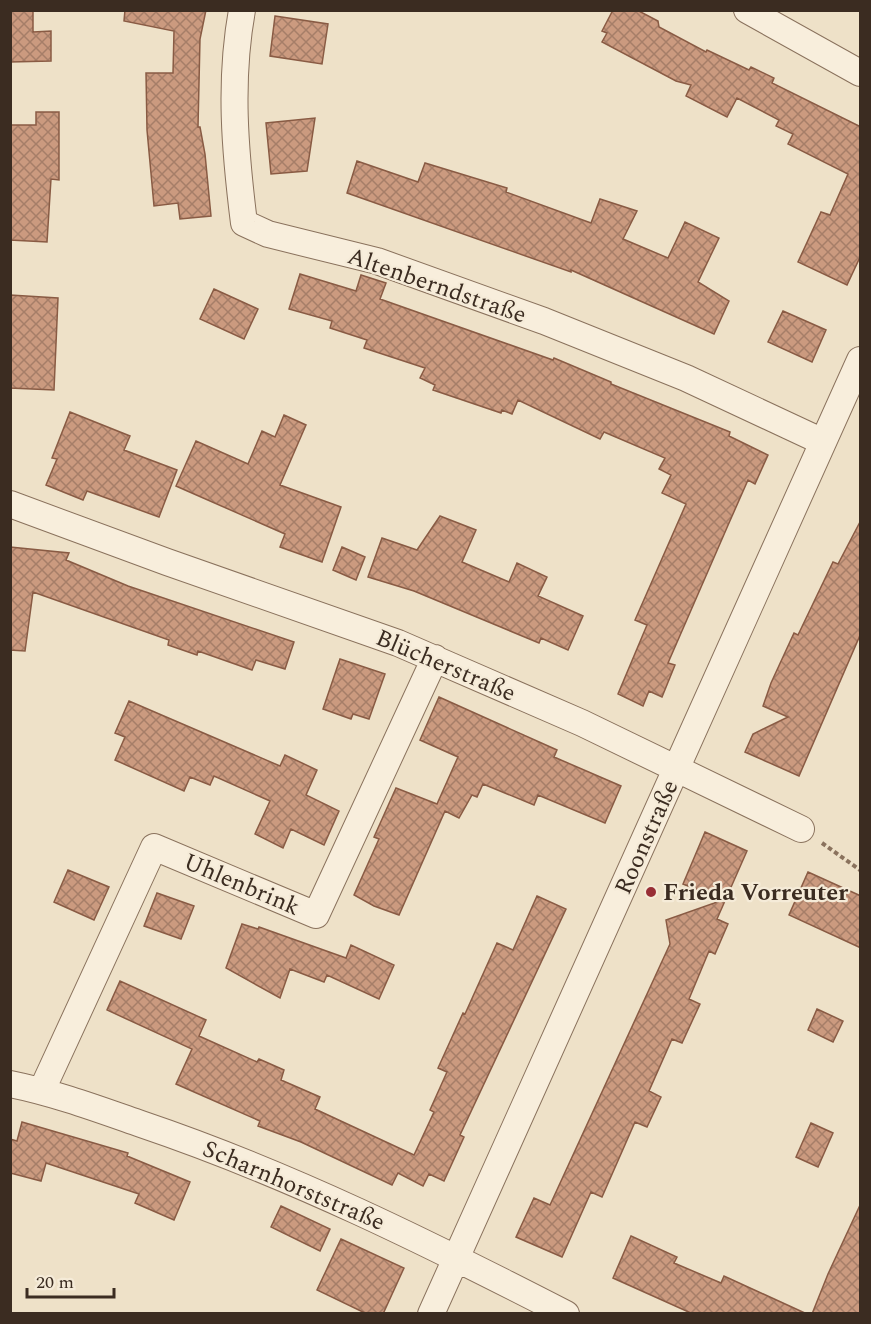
<svg xmlns="http://www.w3.org/2000/svg" width="871" height="1324" font-family="Spectral,serif">
<style>
.building{fill:url(#building-cross-hatch);stroke:#895b44;stroke-width:1.5}
.lines{fill:none;stroke-linecap:round;stroke-linejoin:round}
.minor-casing{stroke:#8a725d;stroke-width:28}
.path{stroke:#8a725d;stroke-width:4;stroke-dasharray:4.5 3;stroke-linecap:butt}
.minor{stroke:#f8eedc;stroke-width:26}
.poi-dot{fill:#982e35;stroke:#f5ebd8;stroke-width:2}
.labels{text-anchor:middle;stroke-width:4.5;stroke-linejoin:round;paint-order:stroke}
.street-label{font-size:24px;fill:#3b2c21;stroke:#f5ebd8}
.poi-label{font-size:24px;font-weight:bold;fill:#3b2c21;stroke:#f5ebd8;text-anchor:start}
</style>
<defs>
<pattern id="building-cross-hatch" width="8" height="8" patternUnits="userSpaceOnUse" patternTransform="scale(1.5)"><rect width="8" height="8" fill="#cb9a7f"/><path d="M0 0l8 8M0 8l8-8" fill="none" stroke="#a67e68"/></pattern>
</defs>
<rect width="100%" height="100%" fill="#eee1c8"/>
<path class="building" d="M10 10H33V32L51 31V61L10 62Z
M125 10H206L200 39 198 127H200L205 154 211 216 180 219 178 203 154 206 147 130 146 73H173L174 31 124 21Z
M613 10H637L658 21 659 27 706 52 707 50 749 70 751 67 774 78 772 83 861 127V255L847 285 798 262 821 212 830 215 848 174 788 144 793 134 776 126 779 120 737 98 727 117 686 96 691 85 676 81 602 42 607 33 602 31Z
M275 16 328 24 322 64 270 56Z
M36 112H59V180L51 179 47 242 10 240V125H36Z
M315 118 307 171 271 174 266 123Z
M357 161 418 182 425 163 507 188 506 192 591 223 600 199 637 211 623 239 668 258 685 222 719 238 698 282 729 301 714 334 571 270V272L347 193Z
M300 274 356 291 361 275 386 283 380 299 553 360 554 358 611 382V384L730 432 729 436 768 455 755 484 748 480 729 523 668 663 675 665 662 697 649 691 643 706 618 694 647 625 635 620 686 504 662 493 671 475 659 469 665 458 604 432 600 439 518 400 512 414 502 410 501 413 433 390 435 385 420 378 425 368 364 348 367 340 330 328 332 321 289 309Z
M214 289 258 309 244 339 200 319Z
M10 295 58 298 54 390 10 388Z
M783 311 826 330 812 362 768 342Z
M70 412 130 436 124 450 177 470 159 517 87 491 83 500 46 485 57 459 52 458Z
M284 415 306 425 280 485 341 507 322 562 280 547 285 534 176 486 196 441 248 464 262 431 275 437Z
M440 516 476 530 462 562 509 582 517 563 547 577 538 596 583 616 568 650 541 638 539 643 414 591 368 577 382 538 417 550Z
M861 520V633L799 776 745 752 753 734 788 717 763 706 771 683 794 633 798 635 833 562 838 564Z
M10 547 69 553 66 560 128 586 294 642 285 669 256 660 252 670 198 651 197 655 168 645 169 640 33 592 25 651 10 650Z
M342 547 365 557 356 580 333 570Z
M340 659 385 674 369 719 353 714 351 719 323 709Z
M439 697 557 750 554 757 621 786 605 823 538 795 534 805 483 784 477 797 472 795 459 818 445 811 399 915 374 906 354 895 379 839 374 837 396 788 437 804 458 757 420 740Z
M129 701 280 766 285 755 317 770 306 795 339 811 324 845 291 829 283 848 255 834 270 801 214 776 210 785 190 777 184 791 115 760 125 737 115 733Z
M705 832 747 851 717 919 728 924 715 954 709 951 689 999 700 1004 682 1043 672 1039 649 1091 661 1097 647 1127 635 1122 602 1197 591 1192 562 1257 516 1237 534 1198 550 1205 670 944 666 920 723 900 683 884Z
M68 870 109 887 94 920 54 902Z
M808 872 861 896V948L789 915Z
M157 893 194 906 181 939 144 926Z
M537 896 566 909 460 1135 464 1137 444 1181 429 1174 423 1186 398 1173 392 1185 301 1142 258 1126 260 1121 176 1084 192 1049 107 1010 120 981 206 1020 199 1036 257 1062 259 1059 284 1070 281 1080 320 1097 315 1109 414 1155 434 1112 430 1110 447 1072 438 1068 463 1013 465 1014 497 943 513 950Z
M242 924 258 929 259 927 346 958 351 945 394 965 379 999 327 975 324 982 290 969 280 998 226 968Z
M817 1009 843 1021 833 1042 808 1030Z
M22 1122 128 1153 127 1156 190 1182 174 1220 135 1203 139 1194 46 1163 41 1181 10 1173V1139L17 1141Z
M811 1123 833 1133 818 1167 796 1157Z
M861 1203V1314H812L828 1274Z
M281 1206 330 1229 320 1251 271 1227Z
M631 1236 677 1257 674 1263 721 1283 724 1276 807 1314H693L613 1278Z
M341 1239 404 1268 383 1314H367L317 1290Z"/>
<g class="lines">
<g class="minor-casing">
<path id="minor" d="M242 10C229 82 235 151 244 223L268 234 377 261 544 321 686 378 823 442
M747 10 860 73
M10 504 167 562 398 643 582 723 801 829
M10 1084C55 1093 98 1109 141 1124 289 1174 428 1243 566 1314
M42 1090 154 847 316 915 435 658
M431 1314 860 360"/>
</g>
<path class="path" d="M822 843 860 870"/>
<use href="#minor" class="minor"/>
</g>
<circle class="poi-dot" cx="651" cy="892" r="6"/>
<g class="labels">
<g class="street-label">
<text transform="translate(437 285) rotate(19)" y="8">Altenberndstraße</text>
<text transform="translate(446 665) rotate(23)" y="8">Blücherstraße</text>
<text transform="translate(646 837) rotate(-66)" y="8">Roonstraße</text>
<text transform="translate(242 884) rotate(23)" y="8">Uhlenbrink</text>
<text transform="translate(294 1185) rotate(23)" y="8">Scharnhorststraße</text>
</g>
<g class="poi-label">
<text x="663" y="900">Frieda Vorreuter</text>
</g>
</g>
<rect width="871" height="1324" fill="none" stroke="#3b2c21" stroke-width="24"/>
<path d="M27 1288v9h87v-9" fill="none" stroke="#3b2c21" stroke-width="3"/>
<text x="36" y="1288" font-size="18" fill="#3b2c21" stroke="#f5ebd8" stroke-width="4.5" paint-order="stroke">20 m</text>
</svg>
